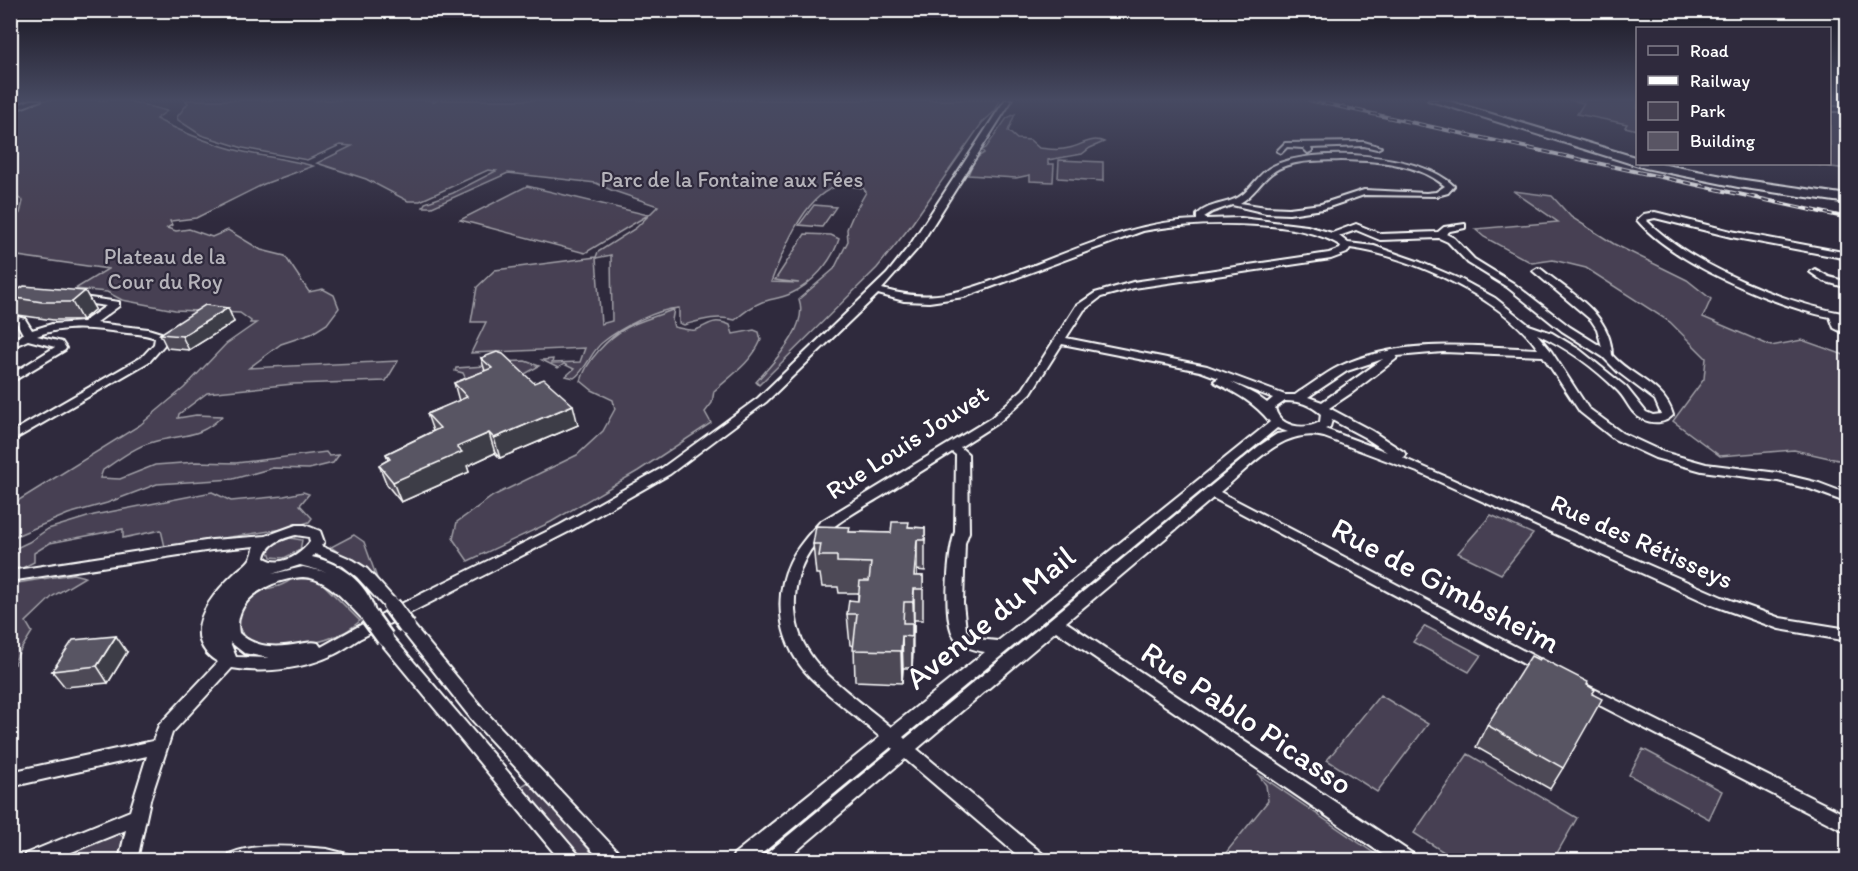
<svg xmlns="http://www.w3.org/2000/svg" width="1858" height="871" font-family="Itim,sans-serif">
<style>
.green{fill:#464152;stroke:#a2a0a8;stroke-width:1.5;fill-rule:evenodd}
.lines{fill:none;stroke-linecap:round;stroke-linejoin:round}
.stream{stroke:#a7a6ad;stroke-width:2}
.street-casing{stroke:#fff;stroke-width:4}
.primary-casing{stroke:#fff;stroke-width:4}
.street{fill:#2f2a3d;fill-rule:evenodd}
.primary{fill:#2f2a3d;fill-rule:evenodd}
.rail-casing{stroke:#fff;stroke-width:4}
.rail{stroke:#2f2a3d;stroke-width:2;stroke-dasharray:8;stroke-linecap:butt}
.street-bridge-casing{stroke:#fff;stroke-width:21;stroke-linecap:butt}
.street-bridge{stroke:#2f2a3d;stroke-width:16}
.wall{fill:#4d4956;stroke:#fff;stroke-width:1.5}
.shaded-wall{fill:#3e3c46;stroke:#fff;stroke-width:1.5}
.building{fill:#595564;stroke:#fff;stroke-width:1.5}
.labels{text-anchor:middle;stroke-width:4.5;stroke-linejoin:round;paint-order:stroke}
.far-park-label{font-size:22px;fill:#b5b3ba;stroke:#2f2a3d}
.street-label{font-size:26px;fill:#fff;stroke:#2f2a3d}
.near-street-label{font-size:32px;fill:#fff;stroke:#2f2a3d}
</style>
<rect width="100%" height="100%" fill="#2f2a3d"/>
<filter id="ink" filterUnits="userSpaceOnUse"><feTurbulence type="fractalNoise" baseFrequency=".0167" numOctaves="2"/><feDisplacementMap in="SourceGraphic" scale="12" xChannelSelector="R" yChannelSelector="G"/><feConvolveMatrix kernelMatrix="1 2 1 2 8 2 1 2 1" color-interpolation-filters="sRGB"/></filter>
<g filter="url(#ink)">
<path class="green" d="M45 100H125L167 111 156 119C184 133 213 145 244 152 267 157 290 160 313 166L264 184 196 218 170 221 172 225 167 228 176 231 189 229 212 237 228 230 261 250 285 256 309 292 323 289 334 295 339 308 327 324 311 334 281 344 249 368 398 361 386 381 293 384 207 393 179 414 178 418 196 415 222 416C200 439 181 434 153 442 136 446 118 460 103 470L100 478 120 479 155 465 196 462 236 463 326 452 329 456 339 455 333 463 309 469 273 468 233 479 157 484 107 503 68 514 11 538V505L140 425 184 388 226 344 256 323H250L251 321 240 313 175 310 122 300 107 292 75 289 108 269 11 255V221L20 213 23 201 11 193V112Z
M185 100H1000L995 111 982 123 909 228 877 268 759 385 756 382C774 361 809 328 799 299L834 269 848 241 847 229 853 215 866 192 863 188C855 187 843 184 835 187 803 198 782 253 771 282L799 283 775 280 805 234 831 235 839 239C832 262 811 285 790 294 781 298 771 299 762 302 752 306 743 313 735 320 716 315 702 320 684 325L679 323V308C657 309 620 328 603 342 591 351 587 369 574 378L566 376 574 369 564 364 558 368 542 360 553 359 552 363 580 362 585 348 471 353 486 322H471L477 287 495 270 596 257 598 252 636 228 658 206 611 190 596 183 508 173 432 207H423L425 203 453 193 496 171 488 170 420 201H408L366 179 317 163 352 146 340 145 307 160 243 148 201 135 178 120 177 117 188 103ZM611 255 612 321 601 324 596 258Z
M1569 100H1637V130L1625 127 1627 124 1577 114 1584 103Z
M1830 100H1847V169L1808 164H1830Z
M1015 114 1008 131 1017 139 1030 140 1039 148C1049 149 1059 151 1069 148 1081 146 1091 136 1104 142L1090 148 1082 154 1048 160V164H1054L1053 182 1030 181V175L1016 178 968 175C972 165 974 158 984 153L982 150 986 148 1007 118Z
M1059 160 1103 162V181L1058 178Z
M527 186 648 215 585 253 460 220Z
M1513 191 1552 196 1571 217 1614 244 1687 280 1711 299 1703 317 1771 346 1802 340 1847 356V462L1794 450 1720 456 1673 421 1704 379 1706 358 1670 322 1586 268 1553 260 1532 263 1484 237 1475 229 1558 222Z
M814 205 836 207 822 227 799 225Z
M674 309 672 320 674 327C680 328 689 331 695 330 709 326 711 317 730 325L733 334 754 330 759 332 761 340C752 362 731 376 714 391L712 403 705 412 711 423 638 471 551 522 468 561 453 539 457 522 493 496 577 455 603 431 615 409 613 400 592 390 581 381C586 361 608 338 626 328 640 320 659 316 674 309Z
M525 361 539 366 518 378 466 379 463 373 455 371 456 368 485 366 488 362Z
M212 492 231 501 284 496 303 492 309 494 300 505 312 518 309 522 290 528 165 547 161 530 123 538V529L50 543 34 553V562L11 574 10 551 29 542 48 529 94 515Z
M1491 515 1533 534 1501 574 1458 553Z
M354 535 364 542 378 581 331 547Z
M290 538 302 540 300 550 284 558 271 557 269 551 274 544Z
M73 574 85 577 53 596 26 622 32 632 18 654 11 672V584Z
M293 578 319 580 360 621C355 625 350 629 345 632 326 642 275 654 256 645 247 640 242 633 237 624L242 605 259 589C271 589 284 586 293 578Z
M1425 626 1481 655 1469 672 1413 642Z
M1380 695 1428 724 1377 792 1327 760Z
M1643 749 1722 791 1709 819 1629 775Z
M1468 754 1577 818 1553 860H1456L1414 833Z
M1258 774 1384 860H1220L1268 801 1266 785Z
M530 781 598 860H584L520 787Z
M116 832 123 837 118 860H47Z"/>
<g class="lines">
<path class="stream" d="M433 102 436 101"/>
<g class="street-casing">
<path id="street" d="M31 100H41L10 112V107Z
M1005 100H1012L919 247 882 289C938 305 969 289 1021 270 1078 249 1135 221 1197 220V215C1209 203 1225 205 1239 197 1252 189 1258 173 1273 166 1313 146 1422 153 1454 186L1448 193 1437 196 1364 195 1323 209 1289 214 1266 213 1232 205 1212 212 1204 217 1206 219 1241 218 1307 226 1332 233 1356 224 1381 234 1438 232 1444 227 1465 224V228L1450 231 1446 234 1454 238 1474 259 1513 283 1570 327 1602 347 1597 329 1591 320 1533 271 1538 268 1541 269C1570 293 1611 313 1612 355 1631 377 1665 385 1673 415 1665 424 1653 424 1642 419 1630 413 1627 400 1618 391 1595 368 1566 347 1537 334L1551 351 1588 408 1622 433 1663 452 1706 464 1778 473 1819 483 1848 494V503L1810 489 1778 481 1702 471 1655 458 1614 439 1580 412 1543 356 1443 352 1397 356 1396 359 1353 392 1329 408 1372 431 1404 452 1406 455 1403 458 1722 597 1780 618 1848 629V641L1779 629 1712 605 1420 473 1324 437C1283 426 1249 468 1220 492L1547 663 1550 667 1547 671 1542 673 1537 671 1213 498 1066 622 1413 854 1415 860H1391L1056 631 917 749 1043 854 1045 860H1023L905 759 786 860H764L766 854 893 749 891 747 754 860H732L734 854 880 737C857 717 831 698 810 677 780 646 772 600 790 562 797 547 809 534 820 522L991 418 1023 389 1076 306 1095 293 1133 282 1329 253 1340 249 1341 246C1298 218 1193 221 1143 231L964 297 929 302 904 301 878 294 766 402 670 474 570 531 359 639C351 644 343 650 335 654 304 669 265 674 232 668L172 733 150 800 137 860H119L126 830 52 860H23L25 854 130 811 147 756 10 787V772L153 741 159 725 218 662C210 658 203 650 200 641 193 615 219 588 236 572 240 568 247 564 250 559 253 556 253 550 255 546L212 550 10 581V571L212 540 266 536 296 525H305L320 531 324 542 321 546 353 560 367 569 396 601 397 606 560 525 662 468 758 398 887 274 910 245ZM1341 160C1377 161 1416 162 1445 186L1436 192 1426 193 1364 190 1321 204 1289 208 1266 207 1240 203C1254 195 1260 182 1272 173 1289 159 1320 161 1341 160ZM1356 230 1380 240 1439 238 1448 242 1468 263 1507 287 1562 331 1603 357 1618 372 1655 400 1661 414 1653 415 1646 412 1626 387 1580 350 1552 333 1529 325 1495 298 1462 280 1420 262 1374 246 1348 243 1339 236ZM1350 248C1409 255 1504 299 1538 349 1472 346 1400 337 1338 367 1324 374 1312 384 1299 392L1295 395H1285L1207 366 1066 338 1084 310 1101 297 1134 288 1331 259 1347 253ZM1062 344 1200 371 1219 378 1214 381 1216 383C1238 394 1255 403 1270 422L998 641 977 639 966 630 963 603 965 543 969 532 968 454 960 447 999 422 1031 393ZM1383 359 1322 402 1308 397 1347 371ZM1231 382 1273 398 1267 403 1256 395ZM1285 401C1300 401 1309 404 1321 414L1320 422C1304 431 1279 427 1275 408ZM1332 420 1364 437 1387 452 1325 429 1330 427ZM1277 428 1288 432 1277 434 1259 446 905 739 903 737ZM952 452 956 455 955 532C948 552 942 621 955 638 962 647 974 650 985 652L891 727C868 707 826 679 810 654 798 637 794 618 795 598 798 541 839 522 882 496 905 481 929 467 952 452ZM296 535 309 537 310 542C300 555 281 568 265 558 267 543 283 538 296 535ZM315 554 343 566 357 577 386 609 390 610 376 617C371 587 344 564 312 557ZM300 565 326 572 303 567 272 574ZM303 577C329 578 346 603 364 620L368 621 321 647 318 643C312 641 306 643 299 644 278 648 256 649 239 633 232 597 274 579 303 577ZM230 642 244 653 269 658 236 657Z
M1830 107H1848V111H1830Z
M1364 142 1381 147 1377 149 1364 146 1311 148 1312 151 1308 153 1303 148 1287 147 1281 153 1277 151 1285 143Z
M10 205 14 207 17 215 10 220Z
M1655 212 1731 231 1848 253V259L1731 237 1655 218 1646 220C1691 265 1785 304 1848 314V320L1841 319 1843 324 1848 327V335L1834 328 1830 317C1775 306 1673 263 1637 220L1644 214Z
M1815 269 1829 277 1848 282V288L1823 281 1810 272Z
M75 296 119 302V306L96 323 148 329 161 333 166 337 164 345 150 361 10 442V433L142 357 154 344 155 338C146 334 137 334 127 333 97 329 66 324 37 336L62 342 66 348 65 350 10 383V375L55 347 28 340 10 348V340L23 334 17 323 10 321V315L25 319 32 330 52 324 83 322 106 306 71 301V297Z
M407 621 412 623 485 711 620 854 622 860H601L473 721 402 631 400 627 402 623Z
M385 632 390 634 578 854 580 860H560L380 642 377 638 380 634Z
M1578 681 1848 816V833L1572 691 1570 687 1572 683Z
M301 847 327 849 347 854 349 860H227L229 854C251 845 277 846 301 847Z"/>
</g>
<g class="primary-casing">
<path id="primary" d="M1428 100H1445L1638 158V164H1661L1738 179 1848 195V203L1738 187 1645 168Z"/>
</g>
<use href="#street" class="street"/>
<use href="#primary" class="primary"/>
<g class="rail-casing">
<path id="rail" d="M1309 100 1848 218"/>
</g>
<use href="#rail" class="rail"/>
<g class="street-bridge-casing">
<path id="street-bridge" d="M391 605 407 627
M369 616 385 638"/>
</g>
<use href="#street-bridge" class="street-bridge"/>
</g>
<path class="wall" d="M85 291 95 309 82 320H53L18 315 10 302V295Z
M228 308 234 322 189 350 167 348 160 334Z
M481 358 578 425 500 458 495 453 467 466 469 472 401 502 387 485 379 465 388 460 386 454 433 431 427 414 459 401 454 383 485 371Z
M909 527 925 528V571L917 570V576H923V620H914V633H913L912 668H903L902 683 855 681 854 646 850 645 847 614 858 601V593H839L838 587H822L820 574H816L813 544 850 532 891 533Z
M127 652 108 683 65 687 52 671Z
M1587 685 1592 694 1563 768 1550 789 1476 747 1487 725Z"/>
<path class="shaded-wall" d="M85 291 95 309 82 320 72 302Z
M228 308 234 322 189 350 182 336Z
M573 405 578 425 500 458 494 438Z
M489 433 495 453 467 466 469 472 401 502 393 482 457 447Z
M917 540V570L916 589 914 576Z
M914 589V633L913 602Z
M912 623 913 654 912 668Z
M116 636 127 652 108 683 97 666Z
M902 636 903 668 902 683 901 651Z"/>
<path class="building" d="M24 286 85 291 72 302H42L10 297V295Z
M205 305 228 308 182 336 160 334Z
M497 352 503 354 534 383 544 379 573 405 494 438 489 433 457 447 462 452 393 482 379 465 390 459 386 454 440 428 427 414 467 397 454 383 492 368 481 358Z
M892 522H909L908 527 925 528V540H917L914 576H923V589H914L913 602H904L903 623H912V637L902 636 901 651 853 650 857 614H847L849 600 858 601 860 581H869L871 563 837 562V556H819L821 544H813L816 526 850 527 849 532 891 533Z
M116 636 97 666 52 671 73 640Z
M1531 656 1539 660 1541 658 1588 682 1587 685 1595 690 1592 694 1602 699 1563 768 1487 725Z"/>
</g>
<linearGradient id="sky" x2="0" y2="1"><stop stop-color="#1a1722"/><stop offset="0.45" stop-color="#474a62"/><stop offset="1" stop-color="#474a62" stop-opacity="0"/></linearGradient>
<rect width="1858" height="222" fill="url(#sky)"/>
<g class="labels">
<g class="far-park-label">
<text x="732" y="187">Parc de la Fontaine aux Fées</text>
<text x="165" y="264">Plateau de la<tspan x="165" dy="25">Cour du Roy</tspan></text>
</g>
<g class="street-label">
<text transform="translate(907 442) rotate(-33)" y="9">Rue Louis Jouvet</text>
<text transform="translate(1642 541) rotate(24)" y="9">Rue des Rétisseys</text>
</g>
<g class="near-street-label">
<text transform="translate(1446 585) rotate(28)" y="11">Rue de Gimbsheim</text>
<text transform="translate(990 617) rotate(-39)" y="11">Avenue du Mail</text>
<text transform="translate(1247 718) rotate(34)" y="11">Rue Pablo Picasso</text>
</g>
</g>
<rect width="1858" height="871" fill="none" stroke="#2f2a3d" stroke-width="36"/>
<rect x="18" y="18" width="1822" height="835" fill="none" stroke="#fff" stroke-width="2" filter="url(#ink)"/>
<rect x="1636" y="27" width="195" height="138" fill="#2f2a3d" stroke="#827f8b" stroke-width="1.5"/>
<rect x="1648" y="46" width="30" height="9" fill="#2f2a3d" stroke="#827f8b" stroke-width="1.5"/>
<text x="1690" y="57" font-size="18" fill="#ffffff">Road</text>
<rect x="1648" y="76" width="30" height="9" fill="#ffffff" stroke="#827f8b" stroke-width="1.5"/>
<text x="1690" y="87" font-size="18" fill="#ffffff">Railway</text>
<rect x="1648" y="102" width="30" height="18" fill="#464152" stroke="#827f8b" stroke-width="1.5"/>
<text x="1690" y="117" font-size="18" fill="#ffffff">Park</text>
<rect x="1648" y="132" width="30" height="18" fill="#595564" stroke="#827f8b" stroke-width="1.5"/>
<text x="1690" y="147" font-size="18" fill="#ffffff">Building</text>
</svg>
